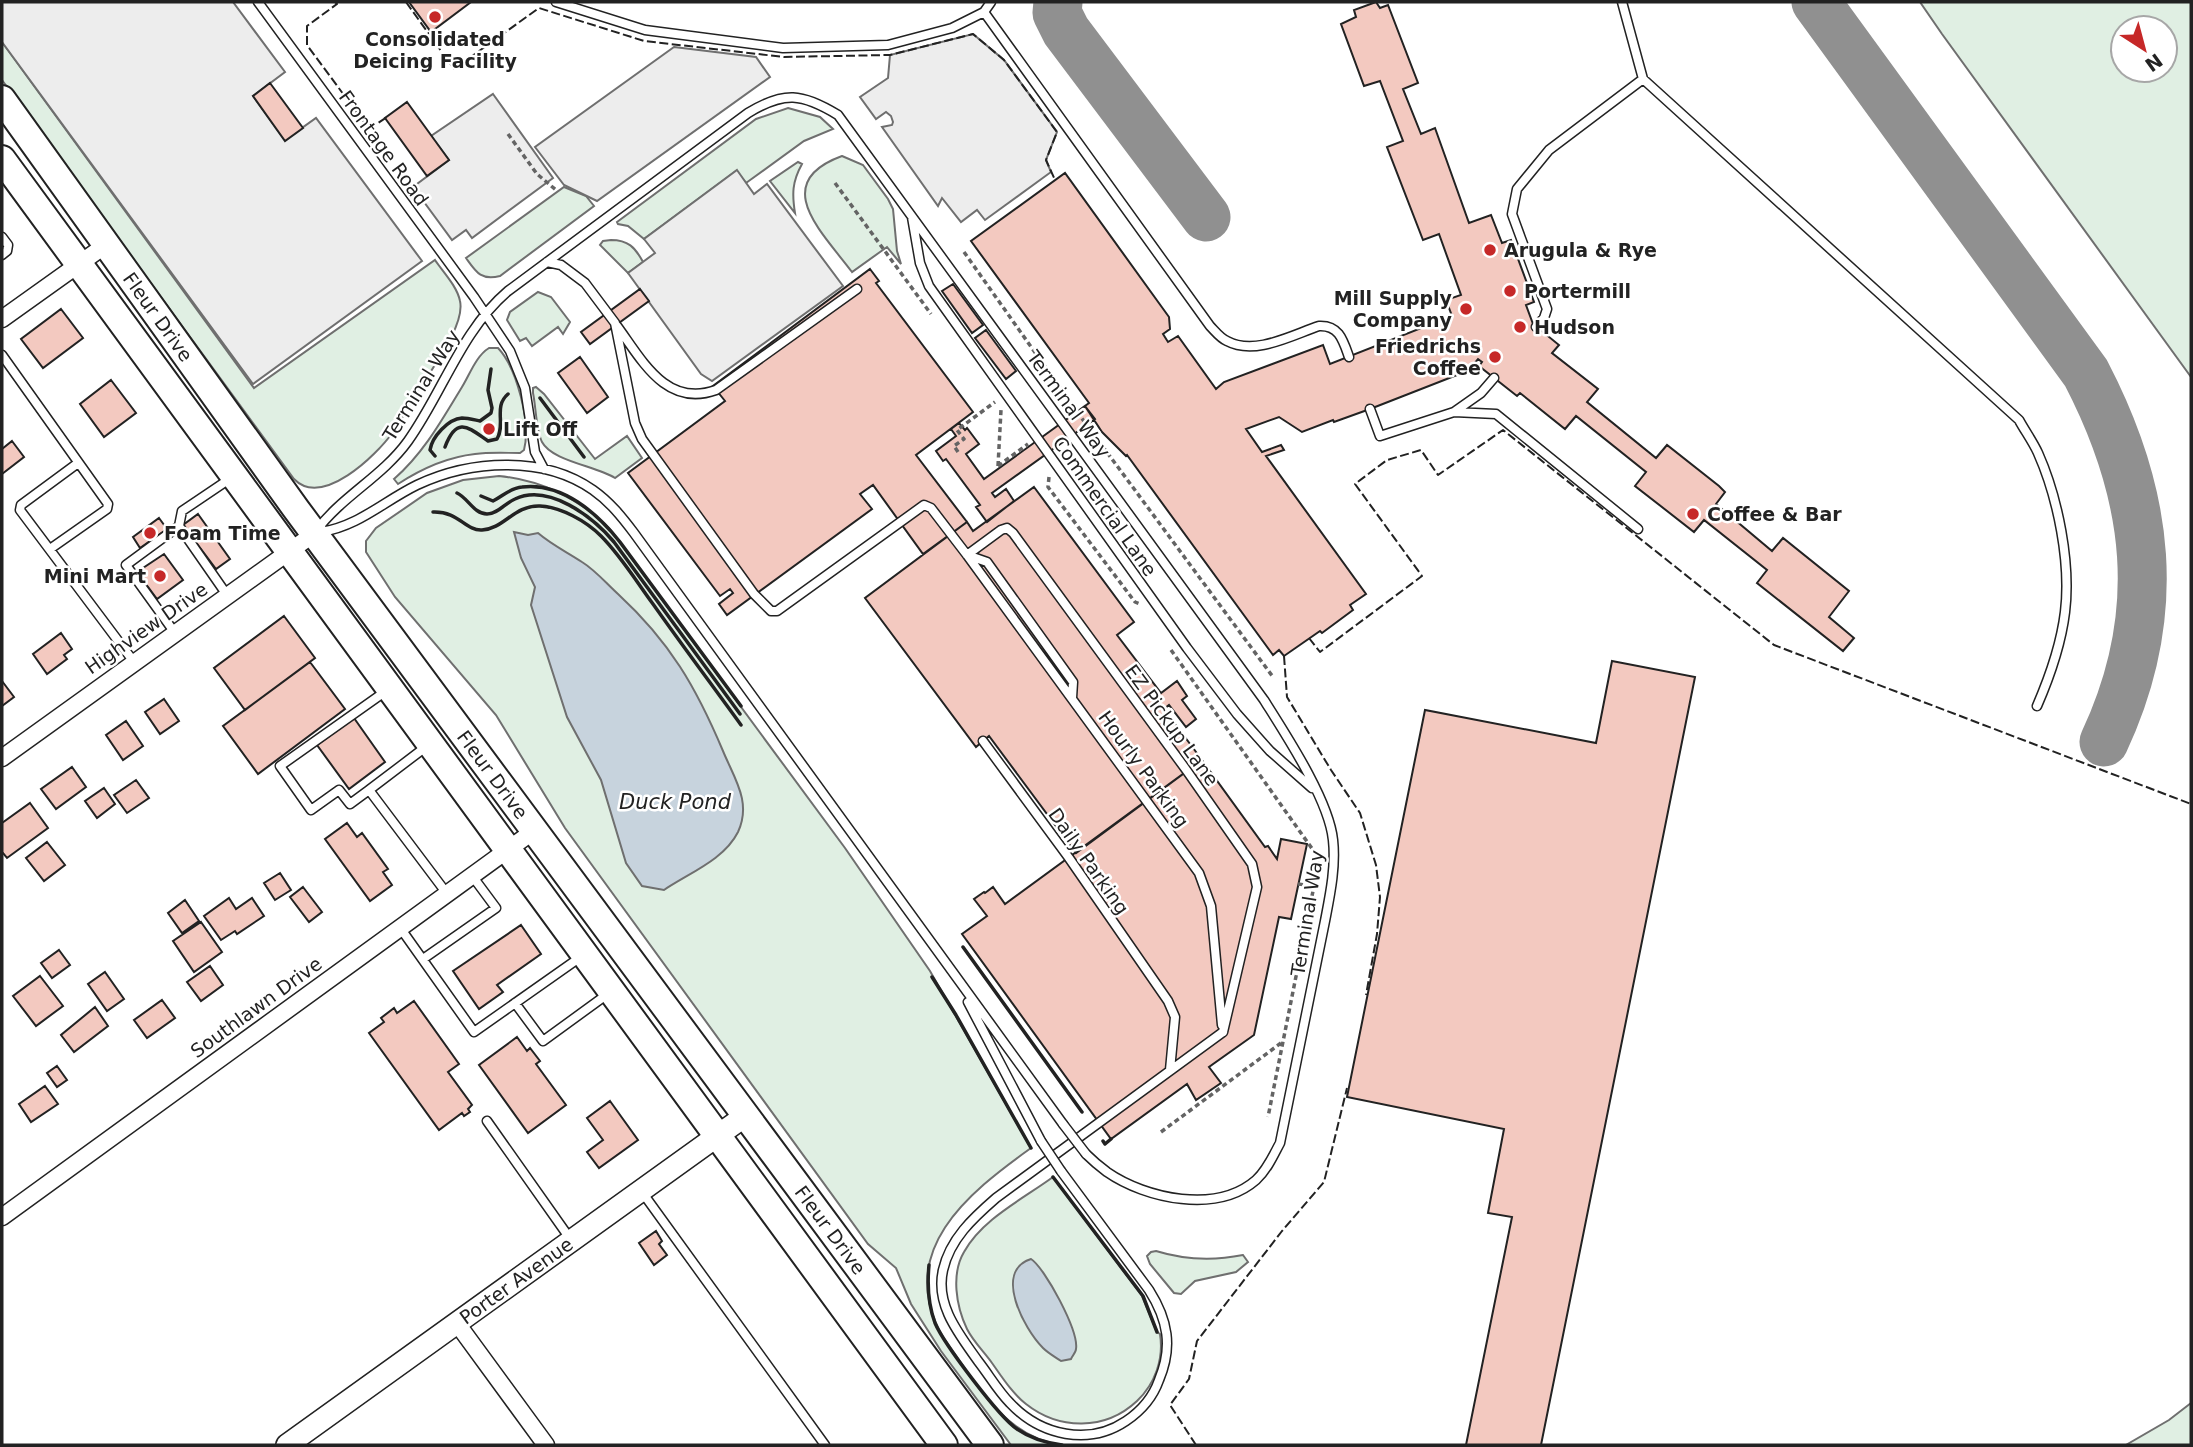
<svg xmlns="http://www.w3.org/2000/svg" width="2193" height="1447" font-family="'DejaVu Sans',sans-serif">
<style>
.green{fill:#e0efe3;stroke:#6f6f6f;stroke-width:2;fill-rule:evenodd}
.parking{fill:#ededed;stroke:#6f6f6f;stroke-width:2}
.water{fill:#c7d3dd;stroke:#6f6f6f;stroke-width:2}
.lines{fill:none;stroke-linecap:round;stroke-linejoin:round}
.taxiway{stroke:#909090;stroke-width:49}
.building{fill:#f3c9c0;stroke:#222;stroke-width:2}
.service-casing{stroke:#222;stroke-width:11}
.minor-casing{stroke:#222;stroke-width:19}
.tertiary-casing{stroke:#222;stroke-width:24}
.primary-casing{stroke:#222;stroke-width:30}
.path{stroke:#646464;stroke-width:3.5;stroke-dasharray:5 3.5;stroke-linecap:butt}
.service{stroke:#fff;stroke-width:8}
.minor{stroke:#fff;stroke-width:16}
.tertiary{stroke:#fff;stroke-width:21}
.primary{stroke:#fff;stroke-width:26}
.service-bridge-casing{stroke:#222;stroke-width:11;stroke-linecap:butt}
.service-bridge{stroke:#fff;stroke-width:8}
.fence{stroke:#222;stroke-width:2;stroke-dasharray:9 3.5;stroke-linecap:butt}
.wall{stroke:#222;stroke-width:3.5}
.poi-dot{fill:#c62828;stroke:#fff;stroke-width:2.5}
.labels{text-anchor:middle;stroke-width:5;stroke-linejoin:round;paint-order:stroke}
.poi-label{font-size:19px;font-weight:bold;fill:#222;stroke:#fff;text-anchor:start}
.street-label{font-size:19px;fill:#222;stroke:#fff}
.water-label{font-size:21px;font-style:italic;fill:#222;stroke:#fff}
</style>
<rect width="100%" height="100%" fill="#fff"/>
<path class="green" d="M1920 2H2191V377L1942 34ZM2123 28H2165V70H2123Z
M2 42 254 388 435 260C443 272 457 286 460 301 465 323 436 363 424 382 413 399 404 416 393 432 376 456 322 508 294 479L2 80Z
M788 108 820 117 833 129 804 141 746 183 736 171 644 239 628 226 618 224 617 222 756 119Z
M842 156 863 165 888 199 893 209 897 251 901 264 887 247 852 272C823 233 768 183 842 156Z
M798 162 802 164C792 182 792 194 795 213L770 181Z
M564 187 586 196 594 206 500 276C481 281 476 272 466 258Z
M611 240C628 240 635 247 643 262L628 273 600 245 603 241Z
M538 292 551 297 570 322 563 334 558 327 532 346 526 338 520 341 507 320 510 312Z
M489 348H498C517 368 531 423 524 450L520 453C505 453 490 452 475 454 448 457 421 469 398 484L394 479C423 454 442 420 462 387 470 374 476 356 489 348Z
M536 387 544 394 595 459 627 436 642 458 615 478C596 466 552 461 542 442 536 430 536 407 533 393V388Z
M499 476C540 480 579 498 609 528L845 848 930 971 1031 1148C968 1193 894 1252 943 1337 975 1381 1004 1438 1062 1445H1011L941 1351 911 1304 896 1268 868 1244 565 828 496 715 395 597 366 552V541L376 528 427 493 463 480Z
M1053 1177 1142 1296 1157 1332 1160 1334C1164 1359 1155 1384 1137 1401 1105 1431 1059 1430 1026 1404 1012 1393 1002 1377 992 1363 984 1352 973 1341 967 1329 956 1306 951 1274 964 1252 982 1219 1023 1199 1053 1177Z
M1156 1251C1185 1260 1213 1261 1243 1255L1248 1262 1236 1272 1195 1281 1181 1294 1174 1293 1150 1264 1147 1256 1151 1252Z
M2191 1403V1445H2126L2169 1420Z"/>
<path class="parking" d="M2 2H233L285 72 253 96 285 140 316 118 422 261 253 384 2 42Z
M973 34 1004 60 1057 132 1046 160 1051 172 985 220 977 210 961 222 942 198 938 206 882 127 892 125 893 122 891 116 886 112 876 119 860 97 888 78 890 55Z
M674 47 756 57 770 77 597 201 564 185 535 147Z
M493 94 553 178 472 238 466 230 452 240 413 187 449 160 431 136Z
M737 170 754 194 767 184 843 286 712 381 701 374 628 273 655 253 644 239Z"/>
<path class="water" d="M514 532 528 535 538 533C552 545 567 552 582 562 595 570 606 583 618 594 670 642 696 687 723 751 734 778 752 802 738 832 724 860 689 873 664 890L642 886 626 863 601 780 567 717 531 605 535 587 521 558Z
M1031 1259C1045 1268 1079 1331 1076 1349 1076 1352 1073 1355 1071 1359L1061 1361C1055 1357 1048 1353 1043 1348 1024 1329 993 1271 1031 1259Z"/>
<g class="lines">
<path class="taxiway" d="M1058 2 1057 13 1066 31 1206 217
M1816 2 2086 373C2150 496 2164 614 2104 742"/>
</g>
<path class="building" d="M409 2H471L431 32Z
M1376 2 1380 8 1388 5 1418 83 1403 89 1421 134 1435 128 1469 223 1491 215 1502 243 1511 240 1534 302 1526 305 1533 324 1559 345 1552 353 1598 389 1587 402 1656 458 1667 445 1719 486 1725 492 1716 504 1772 551 1783 538 1849 591 1829 617 1854 638 1843 651 1757 583 1767 570 1704 520 1694 532 1635 486 1646 472 1576 416 1565 429 1520 393 1517 396 1479 366 1482 362 1478 359 1473 365 1475 368 1370 409 1334 422 1333 420 1302 432 1279 417 1246 429 1262 452 1281 445 1284 450 1266 456 1366 594 1350 605 1353 610 1322 633 1320 631 1284 656 1279 650 1273 655 1127 455 1126 456 1102 432 1085 406 1089 403 971 241 1065 173 1169 317 1170 329 1163 334 1168 342 1178 336 1216 389 1224 382 1323 345 1330 364 1452 316 1446 300 1461 295 1439 234 1423 240 1387 147 1403 141 1380 81 1364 86 1341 24 1356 17 1354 10Z
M270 83 303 128 285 141 253 96Z
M407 102 449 160 427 176 385 118Z
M870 269 879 281 876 283 973 412 916 455 967 522 923 554 873 485 860 494 872 509 727 615 719 604 733 593 730 589 720 596 628 473 725 401 713 386Z
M953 284 983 325 972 333 942 291Z
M640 289 649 301 590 344 581 332Z
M61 309 83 338 43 368 21 339Z
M986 330 1016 371 1006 379 975 338Z
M580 357 608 397 587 413 558 373Z
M111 380 136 413 104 437 80 404Z
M1085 406 1095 419 992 493 995 497 1006 489 1014 501 987 522 976 507 980 505 946 459 943 461 936 451 956 436 951 429 959 423 965 430 967 428 979 444 966 454 984 479Z
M12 441 24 457 2 474V449Z
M1034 487 1134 622 1117 635 1161 693 1177 681 1187 696 1182 700 1196 719 1186 727 1169 705 1164 709 1202 760 1076 853 989 736 976 747 865 598 967 522 973 531Z
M198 514 230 559 216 569 183 525Z
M159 518 167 529 140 548 133 537Z
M164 554 183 580 157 599 137 572Z
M284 616 315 658 245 710 214 668Z
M61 633 72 649 64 655 67 659 47 674 33 654Z
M1612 661 1695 677 1541 1445H1466L1512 1217 1488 1213 1504 1129 1347 1097 1425 710 1596 743Z
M310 662 345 709 258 774 223 726Z
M2 681 14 697 2 706Z
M164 699 179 721 160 734 145 712Z
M354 718 385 762 349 789 317 745Z
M126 721 143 746 123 760 106 735Z
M1202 760 1265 847 1268 846 1277 859 1281 839 1307 844 1291 919 1279 917 1254 1035 1209 1067 1221 1083 1196 1100 1187 1084 1111 1139 962 934 987 916 974 899 984 892 985 893 993 887 1005 904Z
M72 767 86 787 56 809 41 789Z
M136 780 149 798 127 813 114 795Z
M104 788 115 804 97 818 85 801Z
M30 803 48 828 7 858 2 852V823Z
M347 823 357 837 362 833 388 869 383 872 392 885 370 901 325 839Z
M47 842 65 865 44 881 26 858Z
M280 873 291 890 275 900 264 883Z
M303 887 322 912 309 922 290 897Z
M229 898 236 909 252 898 264 916 237 934 235 931 221 940 204 916Z
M185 900 199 921 182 933 168 913Z
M201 922 222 952 194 972 173 941Z
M521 925 541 954 497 985 503 992 479 1009 453 971Z
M59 950 70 965 52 978 41 963Z
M210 966 223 985 201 1001 187 982Z
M105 972 124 999 107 1011 88 984Z
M40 976 63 1006 36 1026 13 996Z
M162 1000 175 1018 147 1038 134 1020Z
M414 1001 459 1064 448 1072 472 1105 468 1109 470 1112 464 1116 462 1113 439 1130 369 1033 384 1022 381 1018 394 1008 397 1013Z
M95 1007 108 1026 74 1052 61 1035Z
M517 1037 527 1051 530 1048 540 1061 536 1064 566 1105 528 1133 479 1065Z
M57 1066 67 1080 57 1087 47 1073Z
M45 1086 58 1104 31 1122 19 1104Z
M610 1101 638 1140 599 1168 587 1152 603 1140 587 1118Z
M656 1231 662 1241 659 1244 667 1255 654 1265 639 1243Z"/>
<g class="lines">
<g class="service-casing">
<path id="service" d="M258 2 474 297 510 351 525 388 535 452 544 469
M556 2 645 30 783 48 888 45 952 28 984 12
M991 2 984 12 1210 326C1215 331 1220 338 1227 341 1255 356 1292 335 1319 326 1339 325 1343 340 1349 357
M1622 2 1643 79 2019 420C2025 431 2033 442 2038 453 2058 498 2071 563 2065 612 2061 645 2050 676 2037 706
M912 217 920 263 929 286 1187 648 1237 714 1270 751 1312 788
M2 237 8 245 7 251 2 255
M547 262 561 265 585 283 615 323 635 423 642 439 754 594 771 611H777L924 505 931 508 967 555 1001 530 1007 528 1013 533 1187 771 1252 864 1257 887 1223 1032
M617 326C642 360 666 408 716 390L857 289
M1536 327 1544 318 1547 309 1512 214 1517 189 1549 150 1643 79
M2 355 108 504 107 509 50 549
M1370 409 1380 436 1454 412 1496 414 1638 529
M1454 412 1481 393 1494 378
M78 463 21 505 20 510 134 662
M179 526 227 595
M316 531C342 496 382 477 408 441 443 392 461 331 508 291L748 113C784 91 802 93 838 115L1264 700C1286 735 1329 800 1333 840 1336 867 1330 895 1325 921L1280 1143C1273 1156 1267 1170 1256 1180 1217 1214 1146 1199 1107 1172 1099 1166 1092 1160 1086 1154
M321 532C359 526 384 501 417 485 470 460 543 455 593 490 610 502 622 517 634 533L1063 1124
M967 555 1199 873 1211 906 1222 1025
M967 555 987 562 1073 682 1072 698
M175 633 126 565 179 526 182 511 231 478
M983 741 1069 858 1168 1001 1175 1017 1170 1070
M427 746 369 790 448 895
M369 790 350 804 339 790 311 810 280 766 386 691
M401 929 474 1032 582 956
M423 959 496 908 473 877
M968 1002 1041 1141
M515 1003 543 1041 609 993
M487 1121 571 1240
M1061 1171 1149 1290C1168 1320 1173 1347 1159 1380 1153 1397 1141 1411 1126 1421 1089 1446 1041 1436 1010 1403 998 1391 989 1375 978 1361 959 1334 935 1305 943 1270 950 1239 973 1218 996 1198L1223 1032
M642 1192 825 1445"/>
</g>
<g class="minor-casing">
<path id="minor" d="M2 319 107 244
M2 758 315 533
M2 1217 535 830
M456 1322 546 1445"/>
</g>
<g class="tertiary-casing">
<g id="tertiary">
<path id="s1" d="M287 1445 745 1116"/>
</g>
</g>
<g class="primary-casing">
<g id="primary">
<path id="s2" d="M2 99 296 509 990 1445"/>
<path d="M2 159 944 1445"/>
</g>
</g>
<path class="path" d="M508 134 537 174 556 190
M835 183 931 314
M964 252 1075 409 1273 677
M958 452 954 446 964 439 957 430 995 402
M998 466 1001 410
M998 466 1028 444
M1049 477 1048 487 1135 602 1140 604
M1171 650 1318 857 1314 886 1268 1117
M1298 884 1314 886
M1161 1132 1281 1043"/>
<use href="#service" class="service"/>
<use href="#minor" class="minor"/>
<use href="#tertiary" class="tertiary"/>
<use href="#primary" class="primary"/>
<g class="service-bridge-casing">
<path id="service-bridge" d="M1063 1124 1086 1154
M1041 1141 1061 1171"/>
</g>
<use href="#service-bridge" class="service-bridge"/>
<path class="fence" d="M335 2 337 4 307 26V45L369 129 387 117
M406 2 454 69 539 8 644 41 784 57 890 55 973 34 1004 60 1057 132 1046 160 1055 180
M1309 638 1320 652 1422 576 1355 484 1387 460 1421 450 1438 475 1503 430 1774 645 2191 804
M1284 656 1287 697 1331 770 1360 813 1376 865 1380 897 1377 934 1366 995
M1196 1445 1170 1405 1189 1379 1197 1341 1282 1231 1324 1182 1347 1088"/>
<path class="wall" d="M540 398 584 457
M445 447C457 415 469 428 488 441L497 439C506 423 493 407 508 394
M435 456 430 450C432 437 448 419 462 418 468 418 475 420 480 421L491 413 492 408 488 390 491 369
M457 493C468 498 474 514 487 514 498 514 505 503 515 499 549 483 593 517 614 542L740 714
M481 496 493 501C503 496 510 488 522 487 562 482 597 513 620 542L741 706
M433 512C459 511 465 531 482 530 504 529 514 505 540 506 561 507 586 521 601 536 621 556 636 581 653 604 682 645 712 685 741 725
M963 947 1082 1112
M932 977 956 1015 1031 1148
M1103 1141 1105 1144 1111 1139
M1053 1177 1143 1296 1157 1332
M929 1265C927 1286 928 1304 935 1323 944 1344 999 1417 1017 1429 1030 1438 1047 1443 1062 1445"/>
</g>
<g class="poi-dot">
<circle cx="435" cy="17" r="7"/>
<circle cx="1490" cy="250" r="7"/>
<circle cx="1510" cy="291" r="7"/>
<circle cx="1466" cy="309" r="7"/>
<circle cx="1520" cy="327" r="7"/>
<circle cx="1495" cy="357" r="7"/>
<circle cx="489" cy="429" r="7"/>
<circle cx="1693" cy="514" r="7"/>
<circle cx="150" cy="533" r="7"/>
<circle cx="160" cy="576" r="7"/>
</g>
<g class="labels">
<g class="poi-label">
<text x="435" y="46" text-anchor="middle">Consolidated<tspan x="435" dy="22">Deicing Facility</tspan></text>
<text x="1504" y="257">Arugula &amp; Rye</text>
<text x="1524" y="298">Portermill</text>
<text x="1452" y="305" text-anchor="end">Mill Supply<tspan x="1452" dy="22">Company</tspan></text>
<text x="1534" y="334">Hudson</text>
<text x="1481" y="353" text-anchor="end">Friedrichs<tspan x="1481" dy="22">Coffee</tspan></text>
<text x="503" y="436">Lift Off</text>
<text x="1707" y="521">Coffee &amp; Bar</text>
<text x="164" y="540">Foam Time</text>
<text x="146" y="583" text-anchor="end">Mini Mart</text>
</g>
<g class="street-label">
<text transform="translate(384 148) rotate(54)" y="7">Frontage Road</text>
<text dy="7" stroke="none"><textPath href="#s2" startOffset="268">Fleur Drive</textPath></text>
<text transform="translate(421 385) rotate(-58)" y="7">Terminal Way</text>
<text transform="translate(1069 404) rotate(54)" y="7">Terminal Way</text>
<text transform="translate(1105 506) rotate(55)" y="7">Commercial Lane</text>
<text transform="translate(146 628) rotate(-35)" y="7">Highview Drive</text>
<text transform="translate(1172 725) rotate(54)" y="7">EZ Pickup Lane</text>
<text transform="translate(1144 769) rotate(54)" y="7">Hourly Parking</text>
<text dy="7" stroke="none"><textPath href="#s2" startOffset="835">Fleur Drive</textPath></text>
<text transform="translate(1089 861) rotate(55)" y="7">Daily Parking</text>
<text transform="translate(1307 913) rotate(-81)" y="7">Terminal Way</text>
<text transform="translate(256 1007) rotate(-36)" y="7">Southlawn Drive</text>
<text dy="7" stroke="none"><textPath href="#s2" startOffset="1402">Fleur Drive</textPath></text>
<text dy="7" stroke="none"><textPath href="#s1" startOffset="282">Porter Avenue</textPath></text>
</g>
<g class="water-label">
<text x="675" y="809">Duck Pond</text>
</g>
</g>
<rect width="2193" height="1447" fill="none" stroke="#222222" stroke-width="7"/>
<g transform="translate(2144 49) rotate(144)"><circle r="33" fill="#ffffff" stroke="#a7a7a7" stroke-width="2"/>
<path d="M0-5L12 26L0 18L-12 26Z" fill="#c62828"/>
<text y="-10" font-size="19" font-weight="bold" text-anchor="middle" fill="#222222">N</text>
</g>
</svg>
